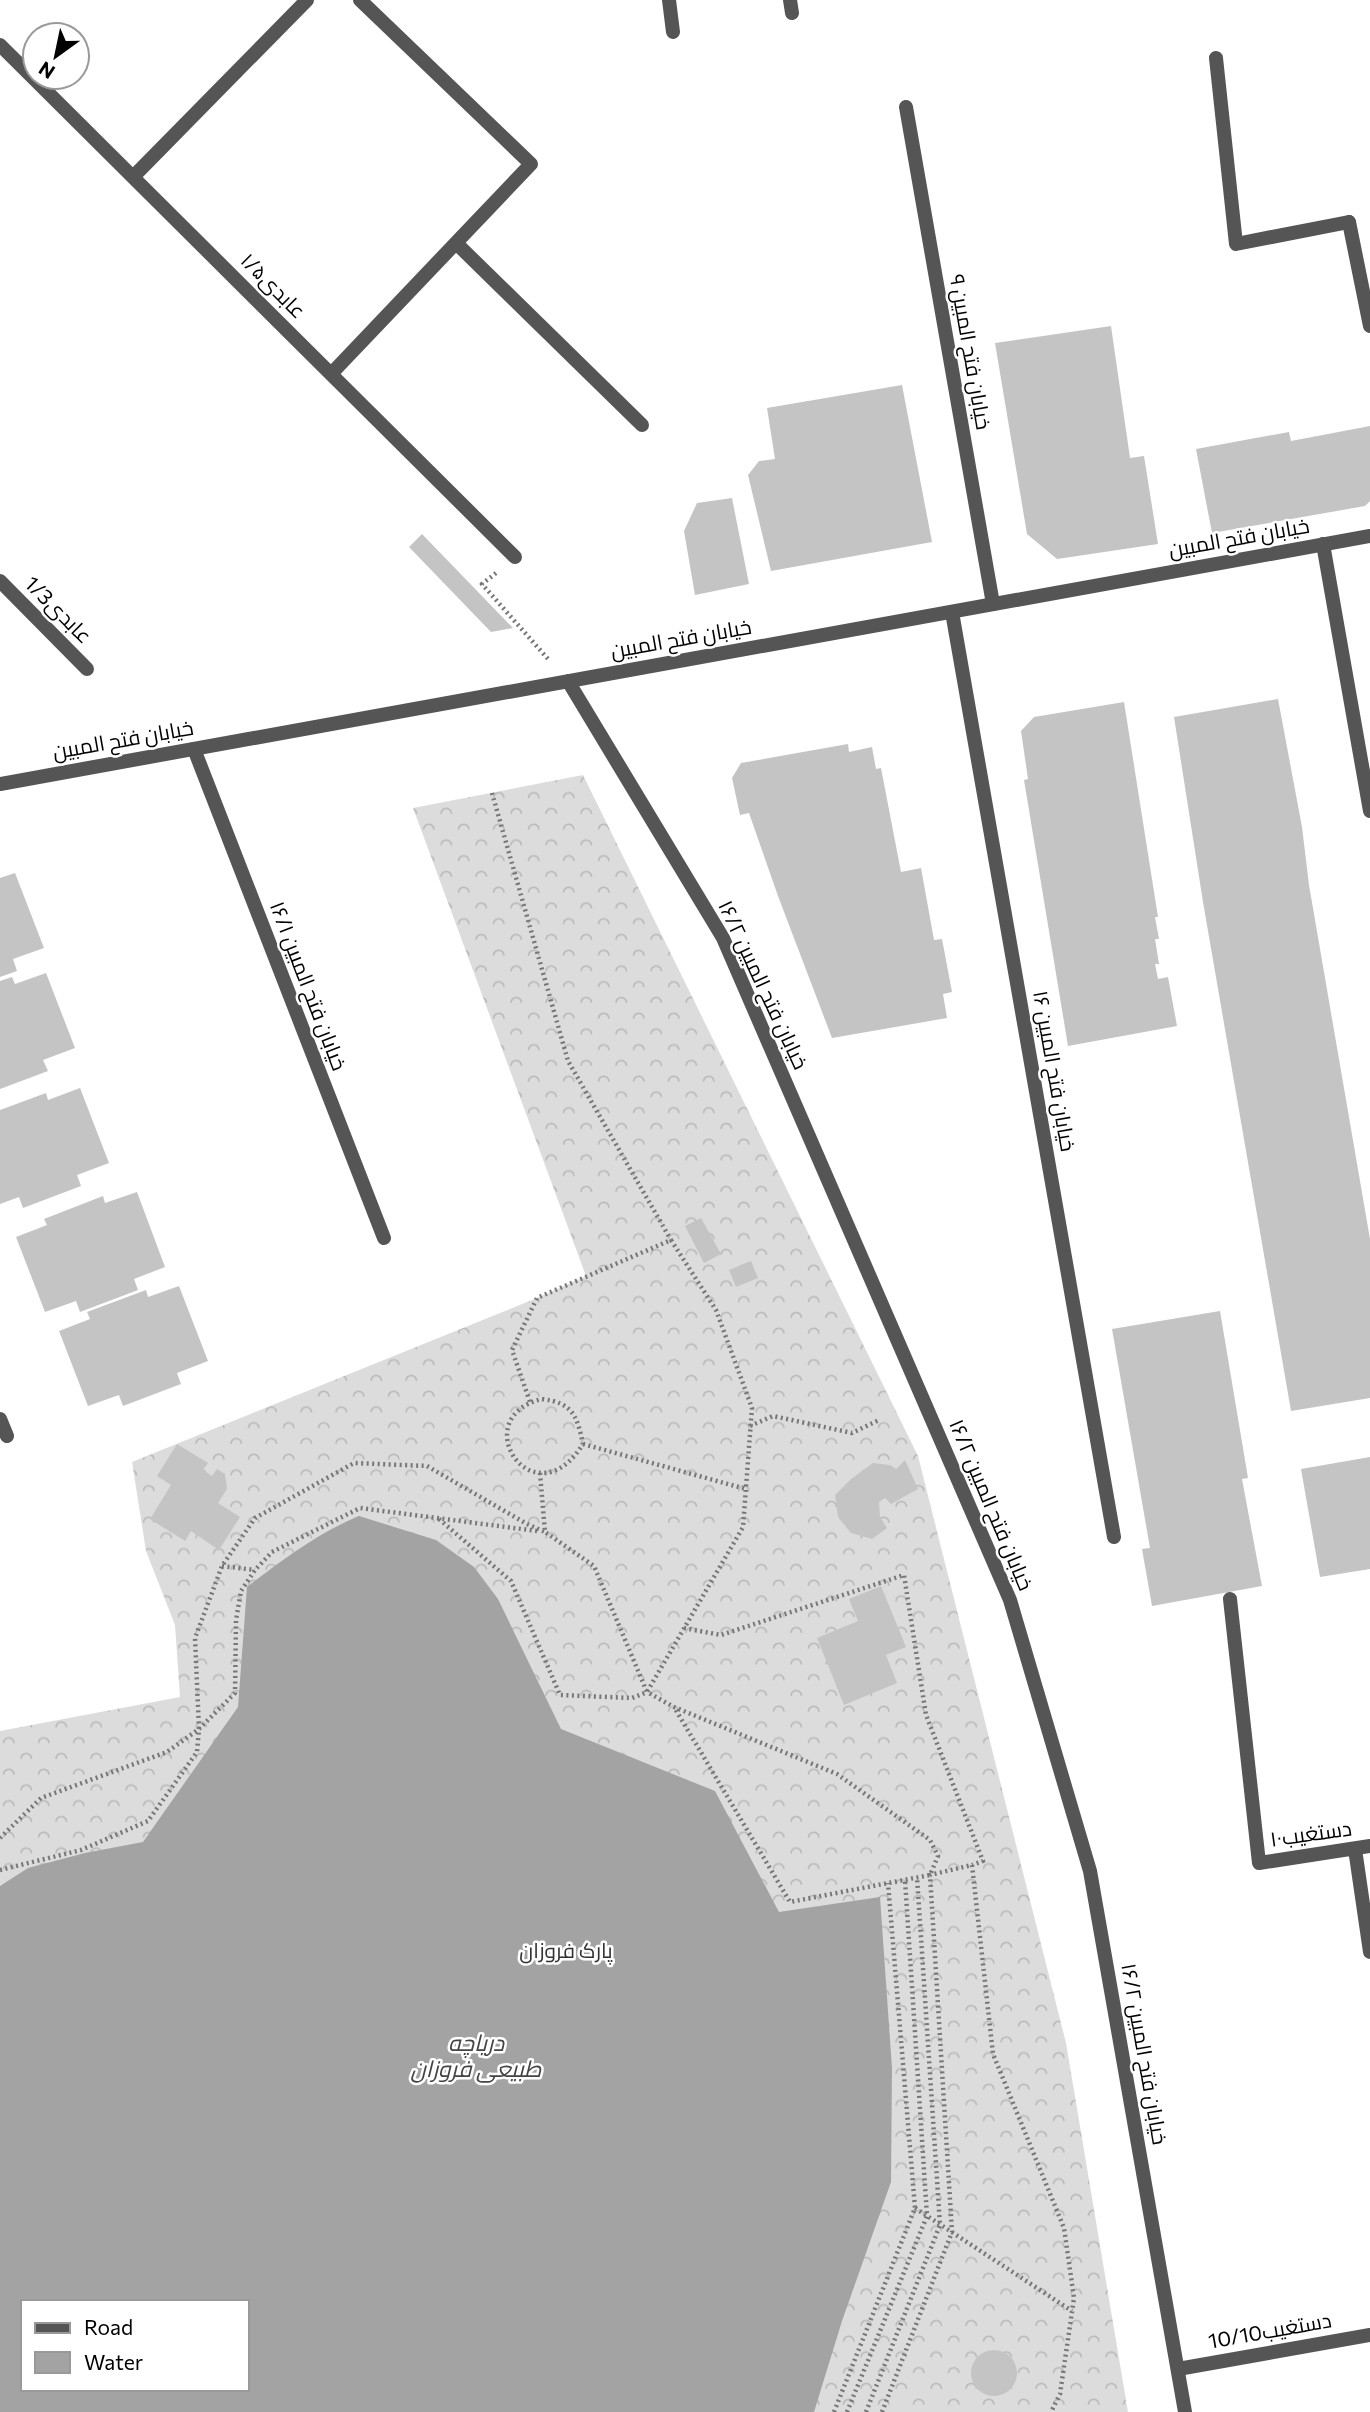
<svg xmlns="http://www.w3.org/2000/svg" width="1370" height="2412" font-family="Commissioner,Cairo,sans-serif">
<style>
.forest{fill:url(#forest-crowns);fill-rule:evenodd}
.water{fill:#a3a3a3;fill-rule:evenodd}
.building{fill:#c4c4c4}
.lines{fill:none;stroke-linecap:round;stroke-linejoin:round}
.path{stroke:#777;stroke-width:4.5;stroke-dasharray:2 3.5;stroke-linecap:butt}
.service{stroke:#555;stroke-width:14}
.minor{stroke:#555;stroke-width:14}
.tertiary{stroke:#555;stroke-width:14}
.labels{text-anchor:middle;stroke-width:5;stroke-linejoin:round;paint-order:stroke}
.street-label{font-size:21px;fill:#000;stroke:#fff}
.park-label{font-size:21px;fill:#333;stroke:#fff}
.water-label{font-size:23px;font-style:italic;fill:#444;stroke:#fff}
</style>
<defs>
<pattern id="forest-crowns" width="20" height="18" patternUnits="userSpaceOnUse" patternTransform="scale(1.75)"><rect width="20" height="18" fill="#dcdcdc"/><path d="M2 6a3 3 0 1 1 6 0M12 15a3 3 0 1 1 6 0" fill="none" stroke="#bbb"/></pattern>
</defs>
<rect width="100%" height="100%" fill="#fff"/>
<path class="forest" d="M583 775 918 1456 1066 2043 1128 2412H0V1731L180 1697 175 1625 146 1551 132 1462 537 1298 586 1276 413 808ZM23 2302H247V2389H23Z"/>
<path class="water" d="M359 1516 436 1540 474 1567 498 1599 561 1729 715 1791 779 1912 880 1897 892 2068 891 2182 842 2321 814 2412H0V1886L28 1868 85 1853 143 1842 238 1707 247 1587C282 1560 318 1533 359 1516ZM23 2302H247V2389H23Z"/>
<path class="building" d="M1111 326 1130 458 1144 456 1158 544 1057 559 1027 534 995 343Z
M902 385 932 542 771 571 748 475 759 461 775 459 767 408Z
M1370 426V501L1365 506 1212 533 1196 449 1289 432 1291 441Z
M732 498 749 584 695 595 684 531 697 503Z
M422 534 513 628 491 632 409 547Z
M1278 699 1302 827 1309 885 1370 1239V1398L1291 1411 1203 902 1174 717Z
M1124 702 1158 917H1155L1159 939H1155L1159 964H1155L1158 979 1168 977 1177 1026 1068 1046 1024 780 1028 779 1021 731 1034 717Z
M848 744 849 752 872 747 876 769 881 768 901 872 921 868 934 940 942 939 952 992 943 994 947 1018 832 1038 778 896 749 813 740 815 732 778 741 763Z
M15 873 44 948 13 959 17 971 0 977V878Z
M46 973 75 1048 43 1060 48 1071 0 1089V981L12 977 15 984Z
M80 1088 109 1163 77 1175 81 1186 23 1208 19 1197 0 1204V1110L46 1093 48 1100Z
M137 1192 165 1267 134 1279 138 1290 80 1312 76 1301 45 1312 16 1237 47 1225 44 1219 103 1196 105 1203Z
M701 1218 721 1254 704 1263 685 1226Z
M751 1261 758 1278 736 1287 729 1270Z
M179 1286 208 1361 177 1373 181 1384 123 1406 119 1395 88 1406 59 1331 90 1319 87 1312 146 1290 148 1297Z
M1220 1311 1248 1478 1242 1479 1262 1586 1152 1606 1142 1549 1150 1548 1112 1329Z
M177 1444 208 1463 203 1470 212 1476 217 1469 225 1474 227 1489 218 1503 240 1517 219 1550 191 1531 185 1541 150 1519 171 1485 157 1476Z
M1370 1457V1569L1320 1577 1301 1469Z
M905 1460 918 1489 891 1504 885 1498 879 1502 880 1517 887 1528 872 1539 851 1533 838 1517 835 1495 850 1480 873 1463 890 1465 896 1469Z
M881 1586 906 1647 886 1655 897 1683 844 1705 817 1638 858 1621 849 1599Z
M971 2373a23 23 0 1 1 46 0a23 23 0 1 1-46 0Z"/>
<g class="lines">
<path class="path" d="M496 573 482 584 548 659
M492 793 568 1061 671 1240
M542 1399C573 1403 577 1416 583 1444 534 1523 464 1418 542 1399Z
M750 1426 773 1416 852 1433 879 1420
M583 1444 746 1489
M540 1473 545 1532 594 1566 647 1692 674 1707 837 1774 930 1840 938 1856 930 1875 790 1902 674 1707
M439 1519 511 1581 560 1695 632 1698 647 1692 743 1527 752 1408 716 1310 671 1240 537 1298 512 1350 530 1402
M222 1566 255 1570
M684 1628 721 1635 904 1575 926 1715 983 1861 972 1865
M0 1838 41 1798 167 1752 199 1729 195 1638 222 1566 255 1518 354 1463 427 1466 527 1524 545 1532
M0 1870 81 1850 148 1821 197 1752 199 1729 235 1693 236 1620 241 1591 255 1570 272 1552 360 1508 537 1531
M915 2208 1072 2311
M834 2412 915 2208 888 1883
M847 2412 927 2216 905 1880
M866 2412 940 2225 917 1877
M882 2412 952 2232 930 1875 972 1865 993 2054 1064 2228 1074 2298 1060 2394 1051 2412"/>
<path class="service" d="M1216 58 1236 244 1349 222
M0 1419 7 1436"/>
<path class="minor" d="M669 0 673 32
M790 0 792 13
M0 45 515 557
M906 107 993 604
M133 177 307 0
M1349 222 1370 326
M456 243 642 425
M331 374 531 164 360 0
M1323 544 1370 811
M0 581 87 669
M952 612 1114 1537
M194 749 384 1238
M1230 1599 1259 1863 1370 1846
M1355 1849 1370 1952
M1178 2369 1370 2335"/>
<path class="tertiary" d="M568 681 723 938 1010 1600 1090 1871 1185 2412
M0 784 1370 536"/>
</g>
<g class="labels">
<g class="street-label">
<text transform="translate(273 286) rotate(45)" y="7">عابدی۱/۵</text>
<text transform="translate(970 352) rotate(80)" y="7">خیابان فتح المبین ۹</text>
<text transform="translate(1239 538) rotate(-10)" y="7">خیابان فتح المبین</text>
<text transform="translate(58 610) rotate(45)" y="7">عابدی1/3</text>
<text transform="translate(681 639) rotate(-10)" y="7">خیابان فتح المبین</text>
<text transform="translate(123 740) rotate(-10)" y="7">خیابان فتح المبین</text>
<text transform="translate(763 985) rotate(65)" y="7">خیابان فتح المبین ۱۶/۲</text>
<text transform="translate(308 986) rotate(69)" y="7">خیابان فتح المبین ۱۶/۱</text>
<text transform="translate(1054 1071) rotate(80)" y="7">خیابان فتح المبین ۱۶</text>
<text transform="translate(991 1505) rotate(67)" y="7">خیابان فتح المبین ۱۶/۲</text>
<text transform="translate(1311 1834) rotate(-8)" y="7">دستغیب۱۰</text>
<text transform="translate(1144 2054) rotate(80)" y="7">خیابان فتح المبین ۱۶/۲</text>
<text transform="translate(1270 2331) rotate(-10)" y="7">10/10دستغیب</text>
</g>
<g class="park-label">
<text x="566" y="1958">پارک فروزان</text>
</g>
<g class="water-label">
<text x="476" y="2051">دریاچه<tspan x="476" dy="26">طبیعی فروزان</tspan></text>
</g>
</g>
<rect x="21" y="2300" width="228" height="91" fill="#ffffff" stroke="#999999" stroke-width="2"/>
<rect x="35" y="2323" width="35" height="10" fill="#555555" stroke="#999999" stroke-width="2"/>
<text x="84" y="2335" font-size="21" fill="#000000">Road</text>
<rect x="35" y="2352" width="35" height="21" fill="#a3a3a3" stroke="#999999" stroke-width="2"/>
<text x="84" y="2370" font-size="21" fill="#000000">Water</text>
<g transform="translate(56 56) rotate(213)"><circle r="33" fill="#ffffff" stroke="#999999" stroke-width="2"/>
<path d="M0-5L12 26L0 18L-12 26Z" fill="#000000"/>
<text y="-10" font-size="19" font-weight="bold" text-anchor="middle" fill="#000000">N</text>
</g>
</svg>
